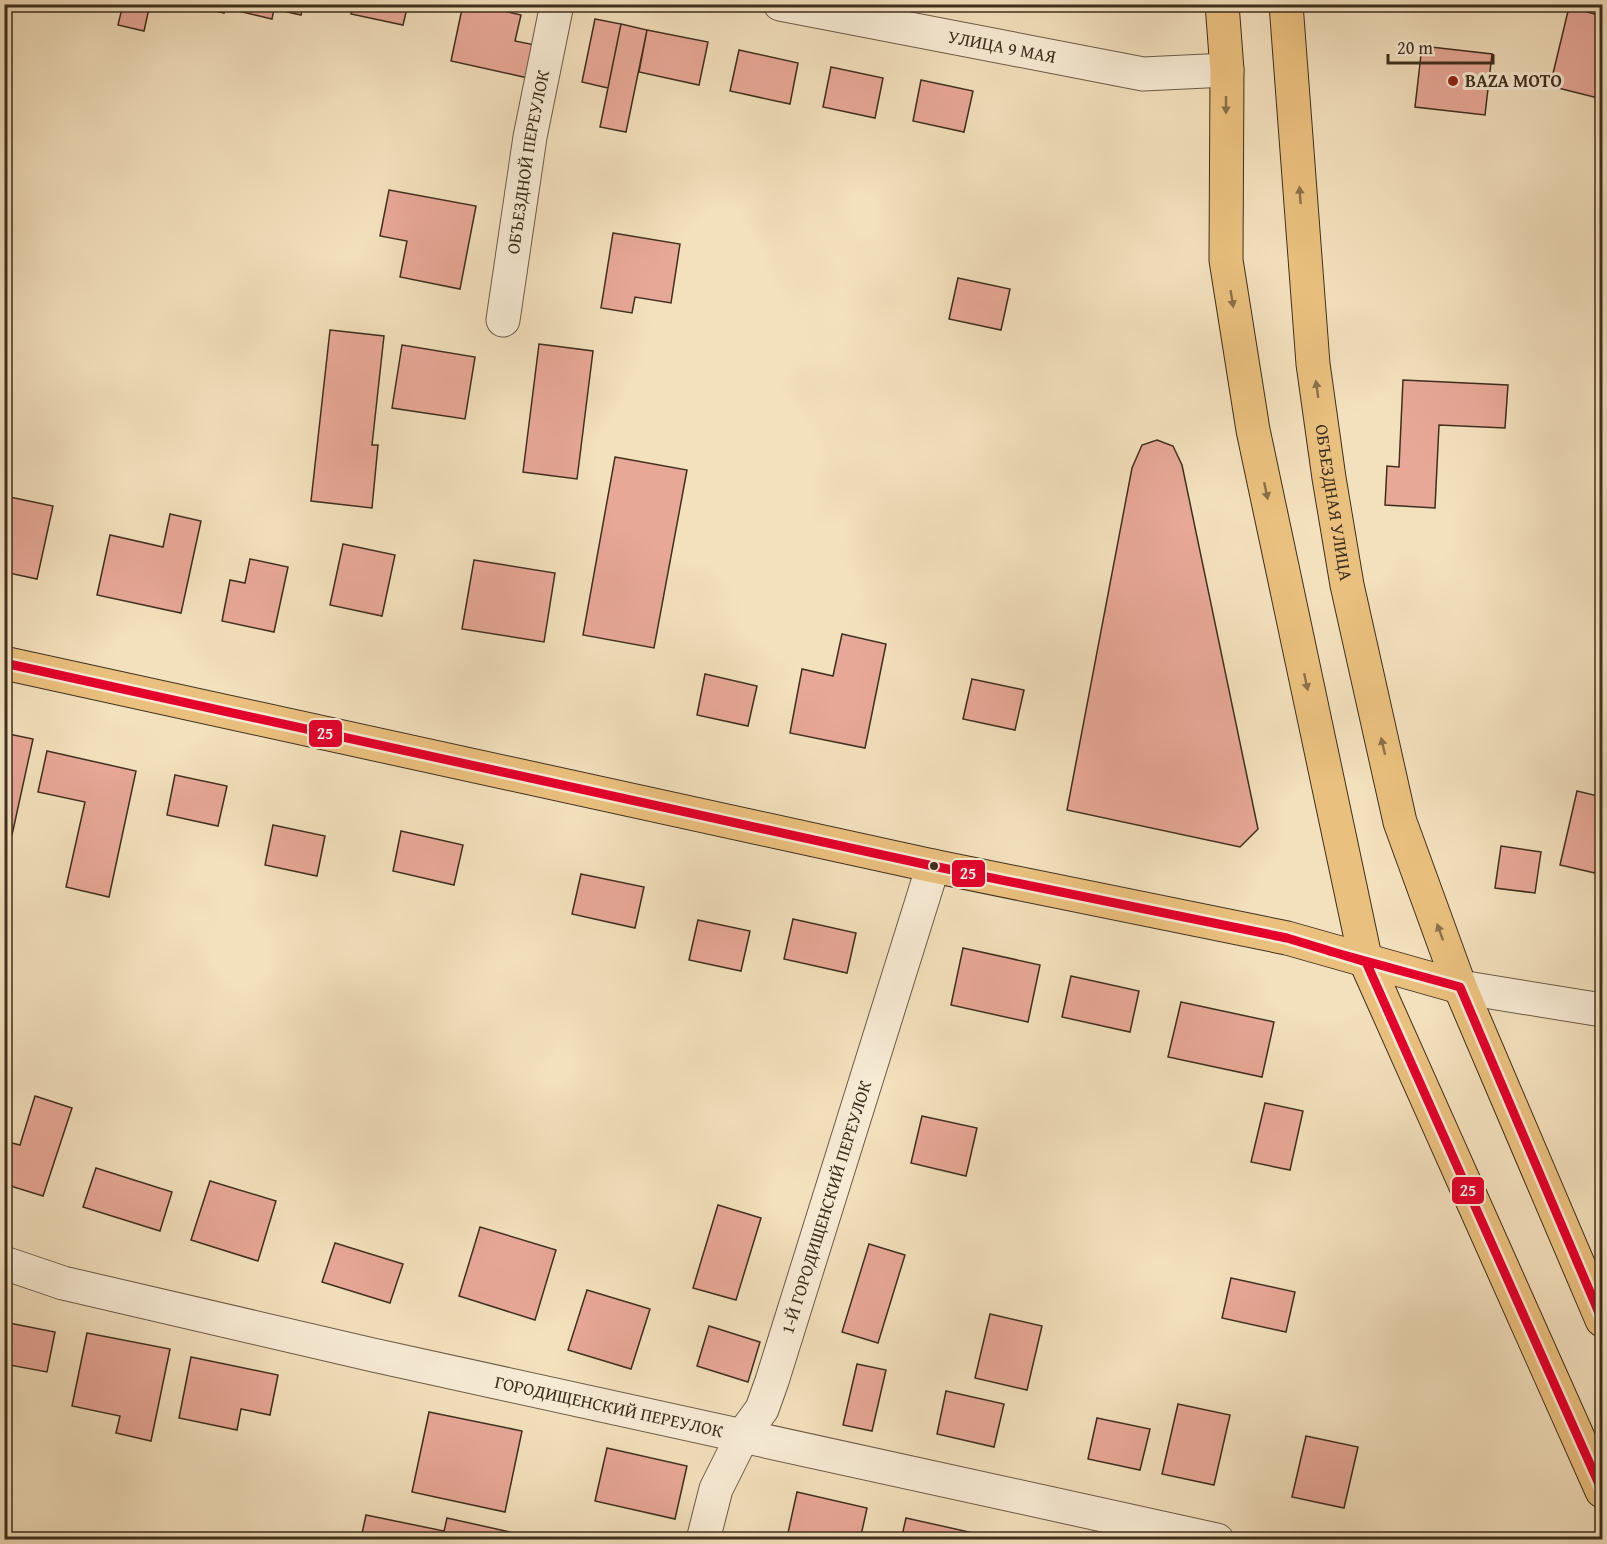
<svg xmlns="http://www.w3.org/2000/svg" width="1607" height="1544" font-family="'Gentium Book Plus',serif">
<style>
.building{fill:#e8a898;stroke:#3e2f1e;stroke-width:1.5}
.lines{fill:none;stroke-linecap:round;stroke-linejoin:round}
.minor-casing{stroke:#6b5b46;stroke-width:35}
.major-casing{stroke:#3e2f1e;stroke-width:35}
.minor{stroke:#f7ebd4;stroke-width:33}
.major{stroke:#eac07e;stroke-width:33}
.bus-1-casing{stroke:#f7ebd4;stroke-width:14}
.bus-1{stroke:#e4002b;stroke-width:9}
.oneway{fill:#8b7049}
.poi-dot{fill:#8f2418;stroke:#f7ebd4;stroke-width:2}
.bus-dot{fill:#3e2f1e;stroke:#f7ebd4;stroke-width:2}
.labels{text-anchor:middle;stroke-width:6;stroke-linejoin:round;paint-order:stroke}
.street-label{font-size:18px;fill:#3e2f1e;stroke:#f7ebd4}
.poi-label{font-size:18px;font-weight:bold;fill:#3e2f1e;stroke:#f7ebd4;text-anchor:start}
.line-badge{stroke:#f7ebd4;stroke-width:2}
.badge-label{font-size:16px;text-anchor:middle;font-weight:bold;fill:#fff}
</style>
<rect width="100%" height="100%" fill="#f3e0bd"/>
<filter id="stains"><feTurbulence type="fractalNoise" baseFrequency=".00333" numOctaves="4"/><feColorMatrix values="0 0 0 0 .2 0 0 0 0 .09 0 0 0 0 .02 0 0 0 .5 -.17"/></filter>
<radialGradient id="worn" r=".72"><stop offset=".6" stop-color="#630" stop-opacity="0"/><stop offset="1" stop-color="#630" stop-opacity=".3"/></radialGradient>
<path class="building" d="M123 4H150L144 31 118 25Z
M185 4H225L224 13Z
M240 4H303L301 15 274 9 272 19 238 11Z
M353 4H408L403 25 351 14Z
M463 4H474L521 15 515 41 535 45 528 78 451 61Z
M1569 7 1602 16V99L1550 86Z
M595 19 621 24 608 88 582 82Z
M621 24 647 30 626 132 600 127Z
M647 30 708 42 699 85 639 72Z
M1422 46 1492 54 1485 115 1415 107Z
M739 50 798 63 790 104 730 91Z
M831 67 883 78 875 118 823 107Z
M921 80 973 91 964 132 913 121Z
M389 190 476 206 460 289 400 277 407 241 380 236Z
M613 233 680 244 671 303 635 297 632 313 601 308Z
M958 278 1010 289 1001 330 949 319Z
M330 330 384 336 372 445H378L372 508 311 501Z
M539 344 593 351 577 479 523 472Z
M402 345 475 357 465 419 392 408Z
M1403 380 1508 385 1505 428 1439 425 1435 508 1385 505 1387 466 1399 467Z
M1157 440 1173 446 1182 465 1258 829 1240 847 1067 810 1132 468 1142 445Z
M615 457 687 470 654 648 583 635Z
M5 496 53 506 37 579 4 572Z
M170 514 201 521 181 613 97 595 110 535 163 547Z
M343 544 395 555 382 616 330 605Z
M250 559 288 567 274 632 222 621 230 580 245 583Z
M474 560 555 573 544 642 462 629Z
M842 634 886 644 865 748 790 733 802 669 833 676Z
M705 674 757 686 748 726 697 715Z
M972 679 1024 690 1015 730 963 719Z
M4 733 33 739 12 835 4 833Z
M47 751 136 771 109 897 66 887 85 802 38 792Z
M175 775 227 786 218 826 167 815Z
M1577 791 1602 797V842L1595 873 1560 865Z
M273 825 325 836 317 876 265 865Z
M401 831 463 845 454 885 393 871Z
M1501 846 1541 852 1535 893 1495 888Z
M581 874 644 887 635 928 572 914Z
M793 919 856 933 847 973 784 959Z
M698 920 750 931 741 971 689 960Z
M963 948 1040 965 1028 1022 951 1005Z
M1071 976 1139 991 1130 1032 1062 1017Z
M1181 1002 1274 1022 1262 1077 1168 1057Z
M35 1096 72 1108 43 1196 4 1184V1141L20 1145Z
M1265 1103 1303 1111 1290 1170 1251 1162Z
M922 1116 977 1128 966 1176 911 1163Z
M96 1168 172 1192 160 1231 83 1207Z
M210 1181 276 1201 258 1261 191 1240Z
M718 1205 761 1218 736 1300 693 1288Z
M480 1227 556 1250 535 1320 459 1296Z
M335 1243 403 1264 390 1303 322 1282Z
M869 1244 905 1255 878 1343 842 1332Z
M1231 1278 1295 1292 1286 1332 1222 1318Z
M587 1290 650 1309 631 1369 568 1350Z
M990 1314 1042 1326 1027 1390 975 1378Z
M4 1322 55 1332 47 1372 4 1364Z
M709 1326 760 1342 748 1382 697 1366Z
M87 1333 170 1349 151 1441 116 1433 120 1416 72 1406Z
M191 1357 278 1375 270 1415 241 1409 237 1430 179 1418Z
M857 1364 886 1370 872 1431 843 1425Z
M946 1391 1004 1404 994 1447 937 1434Z
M1178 1404 1230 1415 1214 1485 1162 1474Z
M429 1412 522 1431 505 1512 412 1492Z
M1097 1418 1150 1429 1140 1470 1088 1459Z
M1306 1436 1358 1447 1344 1508 1292 1497Z
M607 1448 687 1466 675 1519 595 1501Z
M797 1492 867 1508 860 1540H818L788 1533Z
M366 1515 444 1531 442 1540 361 1538Z
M447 1518 510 1532 508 1540H442Z
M906 1518 978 1534 977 1540H901Z"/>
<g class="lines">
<g class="minor-casing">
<g id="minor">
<path id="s1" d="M780 4 1143 74 1227 70"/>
<path id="s2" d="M503 320 530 137 557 4"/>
<path d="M1460 987 1602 1010"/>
<path id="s3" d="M4 1263 63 1283 373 1355 1217 1540"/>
<path id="s4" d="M703 1540 716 1489 743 1435 762 1409 772 1381 933 866"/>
</g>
</g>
<g class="major-casing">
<g id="major">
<path d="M1222 4 1227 70 1226 260 1253 430 1366 962 1602 1491"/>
<path id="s5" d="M1286 4 1313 364 1329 478 1347 585 1400 822 1460 987 1602 1320"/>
<path d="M4 663 933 866 1287 938 1460 987"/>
</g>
</g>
<use href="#minor" class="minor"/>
<use href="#major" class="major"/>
<g class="bus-1-casing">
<path id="bus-1" d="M4 663 933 866 1287 938 1366 962 1602 1491
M1329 951 1460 987 1602 1320"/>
</g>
<use href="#bus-1" class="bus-1"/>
</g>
<defs><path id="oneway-solid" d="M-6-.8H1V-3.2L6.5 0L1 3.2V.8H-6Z" transform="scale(1.5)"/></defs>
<g class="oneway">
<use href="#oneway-solid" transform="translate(1226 105) rotate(90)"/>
<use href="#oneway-solid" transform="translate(1300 195) rotate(-94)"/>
<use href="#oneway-solid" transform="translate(1232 299) rotate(81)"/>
<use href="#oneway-solid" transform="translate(1317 389) rotate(-98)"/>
<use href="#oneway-solid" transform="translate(1266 491) rotate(78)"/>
<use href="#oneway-solid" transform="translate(1306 682) rotate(78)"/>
<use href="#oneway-solid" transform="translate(1383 746) rotate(-103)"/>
<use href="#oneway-solid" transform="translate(1440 932) rotate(-110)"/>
</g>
<circle class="poi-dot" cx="1453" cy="81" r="6"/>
<circle class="bus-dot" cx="934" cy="866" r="5"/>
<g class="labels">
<g class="street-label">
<text dy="6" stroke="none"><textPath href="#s1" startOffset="226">УЛИЦА 9 МАЯ</textPath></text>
<text dy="6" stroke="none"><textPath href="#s2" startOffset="160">ОБЪЕЗДНОЙ ПЕРЕУЛОК</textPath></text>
<text dy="6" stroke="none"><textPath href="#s5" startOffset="501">ОБЪЕЗДНАЯ УЛИЦА</textPath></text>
<text dy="6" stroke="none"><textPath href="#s4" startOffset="357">1-Й ГОРОДИЩЕНСКИЙ ПЕРЕУЛОК</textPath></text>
<text dy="6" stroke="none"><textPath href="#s3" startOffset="622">ГОРОДИЩЕНСКИЙ ПЕРЕУЛОК</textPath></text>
</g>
<g class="poi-label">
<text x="1465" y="87">BAZA MOTO</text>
</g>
</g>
<g class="line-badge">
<rect x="308" y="719" width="35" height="29" rx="6" fill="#e4002b"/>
<rect x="951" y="859" width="35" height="29" rx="6" fill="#e4002b"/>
<rect x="1451" y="1176" width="34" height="29" rx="6" fill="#e4002b"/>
</g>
<g class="badge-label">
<text x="325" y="739">25</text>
<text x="968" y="879">25</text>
<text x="1468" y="1196">25</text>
</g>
<rect width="1607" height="1544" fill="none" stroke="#f3e0bd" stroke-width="24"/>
<rect x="6" y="6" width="1595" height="1532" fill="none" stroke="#3e2f1e" stroke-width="3"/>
<rect x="12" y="12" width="1583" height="1520" fill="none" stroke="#3e2f1e" stroke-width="1.5"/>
<path d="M1388 54v9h105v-9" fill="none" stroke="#3e2f1e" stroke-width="3"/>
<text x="1397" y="54" font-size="18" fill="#3e2f1e" stroke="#f7ebd4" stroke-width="4.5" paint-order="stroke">20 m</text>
<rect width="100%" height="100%" filter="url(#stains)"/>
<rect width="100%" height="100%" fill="url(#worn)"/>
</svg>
